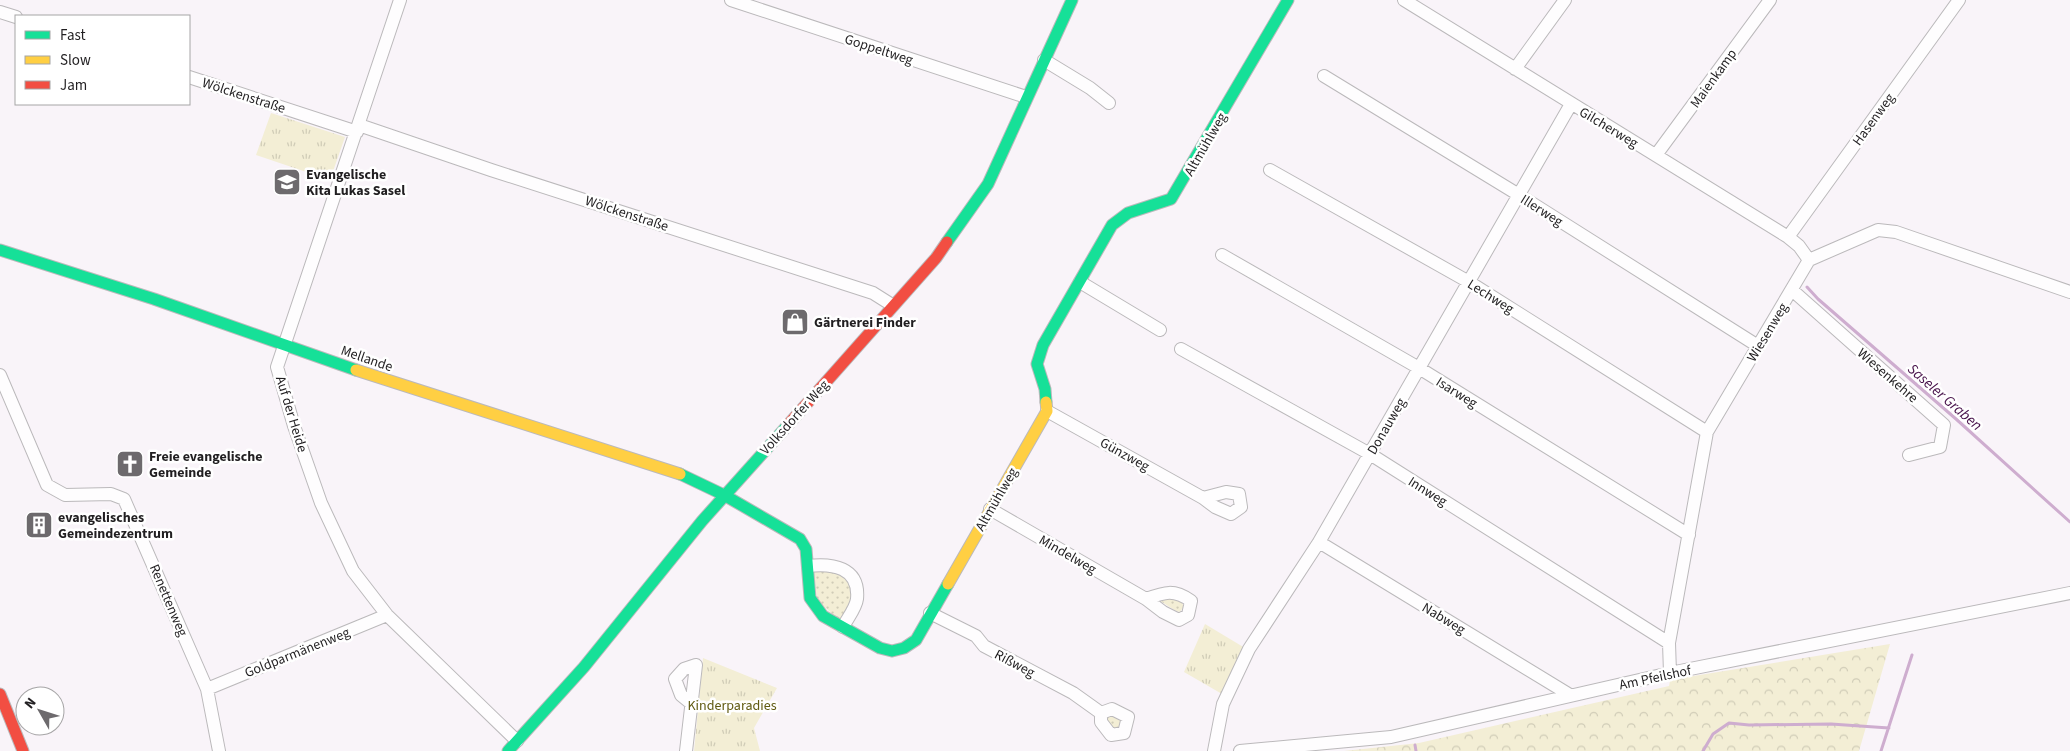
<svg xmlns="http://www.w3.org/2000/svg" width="2070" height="751" font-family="'Source Sans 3',sans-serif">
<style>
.grass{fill:url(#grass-dots)}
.forest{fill:url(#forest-crowns)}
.park{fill:url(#park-tufts)}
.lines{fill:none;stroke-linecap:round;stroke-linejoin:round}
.stream{stroke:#ceadcf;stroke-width:3}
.street-casing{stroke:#bbb9bb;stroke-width:14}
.fast-casing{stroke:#bbb9bb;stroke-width:13}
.slow-casing{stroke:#bbb9bb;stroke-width:13}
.jam-casing{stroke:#bbb9bb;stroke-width:13}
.street{stroke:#fefdfe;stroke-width:12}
.fast{stroke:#16e098;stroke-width:11}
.slow{stroke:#ffcf43;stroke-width:11}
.jam{stroke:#f24e42;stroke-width:11}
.labels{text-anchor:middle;stroke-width:5;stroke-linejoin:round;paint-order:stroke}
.street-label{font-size:14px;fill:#211f21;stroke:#fff}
.poi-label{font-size:14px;font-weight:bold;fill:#211f21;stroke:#fff;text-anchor:start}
.park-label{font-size:14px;fill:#605a11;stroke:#fff}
.water-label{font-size:15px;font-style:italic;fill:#47114a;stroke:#fff}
</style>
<defs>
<pattern id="grass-dots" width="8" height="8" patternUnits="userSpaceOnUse" patternTransform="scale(1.25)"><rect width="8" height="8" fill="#f3eed5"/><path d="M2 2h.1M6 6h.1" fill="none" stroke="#d0ccb7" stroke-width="1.8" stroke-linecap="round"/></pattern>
<pattern id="forest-crowns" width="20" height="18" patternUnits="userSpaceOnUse" patternTransform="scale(1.25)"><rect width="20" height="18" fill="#f3eed5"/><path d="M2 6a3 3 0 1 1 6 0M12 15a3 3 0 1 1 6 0" fill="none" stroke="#d0ccb7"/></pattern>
<pattern id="park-tufts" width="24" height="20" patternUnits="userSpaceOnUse" patternTransform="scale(1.25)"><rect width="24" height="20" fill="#f3eed5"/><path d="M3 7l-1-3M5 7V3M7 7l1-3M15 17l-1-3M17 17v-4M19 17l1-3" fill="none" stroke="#d0ccb7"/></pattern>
</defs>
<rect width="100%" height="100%" fill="#f9f4f9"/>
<path class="grass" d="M830 569C836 572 843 574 848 580 857 591 850 613 839 620L817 600 814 571Z
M1157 599H1179L1184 606 1180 612 1176 611Z
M1112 710 1128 717 1124 732 1111 735 1102 722Z"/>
<path class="forest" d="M1890 644 1859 751H1344L1419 743 1669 686 1670 681 1681 678Z"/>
<path class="park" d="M271 113 345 137 330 180 256 155Z
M1205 624 1245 648 1222 694 1184 672Z
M703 658 777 688 754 728 760 751H694Z"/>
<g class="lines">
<path class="stream" d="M1807 287 1818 299 1956 419 2070 522
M1415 745 1416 751
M1703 751 1713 734 1729 723 1749 725 1831 724 1889 728
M1881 751 1912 655"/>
<g class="street-casing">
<path id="street" d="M400 0 277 367 294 426 321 503 353 571 387 615 517 741
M731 0 1026 97
M1404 0 1788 237 1799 246 1809 260
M0 12 16 17
M1044 60 1090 88 1109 103
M1515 69 1565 0
M1324 76 1519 195 1758 346
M189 77 357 132
M359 125 491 170 873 293 892 305
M1656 155 1770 0
M1270 170 1469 282 1707 432
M1788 237 1959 0
M1222 255 1419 368 1689 535
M1080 282 1160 330
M1792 290 1944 425 1940 447 1909 455
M1181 349 1370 454 1669 643
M0 375 47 485 65 495 111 494 124 499 207 689 219 751
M1047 411 1203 498 1215 507 1231 514 1241 507 1239 494 1226 492 1203 498
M990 509 1146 599 1163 612 1179 620 1188 615 1191 601C1174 589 1165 592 1146 599
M1319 542 1570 695
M808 566C832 563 860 567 857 599 856 608 847 619 843 627
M930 613 976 636 984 646 1073 693 1101 713 1112 709 1128 717 1124 733 1111 735 1101 722V713
M1670 673 1669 643 1707 432 1809 260 1878 230 1896 232 2070 292
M207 689 387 615
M686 751 696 665 684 669 675 679 681 695 692 704
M1214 751 1223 704 1249 649 1319 542 1571 104
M1240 751 1391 737 1670 673 2070 593"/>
</g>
<g class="fast-casing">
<path id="fast" d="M947 242 988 184 1072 0
M0 250 154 299 356 370
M1046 402 1045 389 1037 364 1043 345 1112 225 1128 213 1171 199 1288 0
M680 474 724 495 800 539 806 549 810 598 823 616 880 648 892 651 904 648 916 640 948 584
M508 751 584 667 702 521 787 426"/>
</g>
<g class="slow-casing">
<path id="slow" d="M356 370 680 474
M948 584 1047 411 1046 402"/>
</g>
<g class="jam-casing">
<path id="jam" d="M787 426 936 258 947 242
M0 694 23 751"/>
</g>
<use href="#street" class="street"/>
<use href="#fast" class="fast"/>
<use href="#slow" class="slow"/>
<use href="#jam" class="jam"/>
</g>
<defs>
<g id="school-square" transform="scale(1.4375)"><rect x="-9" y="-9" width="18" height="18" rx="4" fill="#6d6a6d" stroke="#fff"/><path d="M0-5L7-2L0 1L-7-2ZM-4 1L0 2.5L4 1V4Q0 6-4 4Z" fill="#fff"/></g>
<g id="shop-square" transform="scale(1.4375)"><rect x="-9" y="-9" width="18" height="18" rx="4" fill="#6d6a6d" stroke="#fff"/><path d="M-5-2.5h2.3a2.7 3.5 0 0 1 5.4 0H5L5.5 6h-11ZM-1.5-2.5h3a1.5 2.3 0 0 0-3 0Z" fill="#fff"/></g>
<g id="church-square" transform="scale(1.4375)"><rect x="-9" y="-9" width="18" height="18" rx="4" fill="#6d6a6d" stroke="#fff"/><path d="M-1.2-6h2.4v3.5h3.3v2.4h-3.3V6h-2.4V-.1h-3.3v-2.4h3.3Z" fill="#fff"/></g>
<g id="building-square" transform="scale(1.4375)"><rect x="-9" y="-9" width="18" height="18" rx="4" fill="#6d6a6d" stroke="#fff"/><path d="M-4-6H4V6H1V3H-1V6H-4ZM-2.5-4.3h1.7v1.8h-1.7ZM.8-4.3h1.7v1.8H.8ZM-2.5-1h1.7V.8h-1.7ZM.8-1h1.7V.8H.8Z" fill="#fff"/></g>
</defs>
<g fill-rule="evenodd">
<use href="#school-square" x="287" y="182"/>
<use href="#shop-square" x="795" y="322"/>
<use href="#church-square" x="130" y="464"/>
<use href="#building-square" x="39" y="525"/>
</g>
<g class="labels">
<g class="street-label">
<text transform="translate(879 49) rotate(18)" y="5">Goppeltweg</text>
<text transform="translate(1713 78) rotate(-54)" y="5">Maienkamp</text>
<text transform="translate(244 95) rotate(18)" y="5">Wölckenstraße</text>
<text transform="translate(1873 119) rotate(-54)" y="5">Hasenweg</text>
<text transform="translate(1609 127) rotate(31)" y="5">Gilcherweg</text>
<text transform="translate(1205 144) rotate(-60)" y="5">Altmühlweg</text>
<text transform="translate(1542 210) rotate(32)" y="5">Illerweg</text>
<text transform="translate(627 213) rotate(18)" y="5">Wölckenstraße</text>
<text transform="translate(1491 296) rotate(32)" y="5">Lechweg</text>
<text transform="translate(1767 332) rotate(-59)" y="5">Wiesenweg</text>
<text transform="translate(367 358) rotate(19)" y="5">Mellande</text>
<text transform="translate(1888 375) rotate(41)" y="5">Wiesenkehre</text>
<text transform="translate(1457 392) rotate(32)" y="5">Isarweg</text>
<text transform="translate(292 414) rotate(73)" y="5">Auf der Heide</text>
<text transform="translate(794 417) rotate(-48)" y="5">Volksdorfer Weg</text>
<text transform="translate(1386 426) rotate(-60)" y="5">Donauweg</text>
<text transform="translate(1125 454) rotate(29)" y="5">Günzweg</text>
<text transform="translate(1428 491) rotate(32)" y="5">Innweg</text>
<text transform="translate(996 499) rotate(-60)" y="5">Altmühlweg</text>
<text transform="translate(1068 554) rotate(30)" y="5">Mindelweg</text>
<text transform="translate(169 600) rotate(67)" y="5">Renettenweg</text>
<text transform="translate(1444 618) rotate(31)" y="5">Nabweg</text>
<text transform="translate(297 652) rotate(-22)" y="5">Goldparmänenweg</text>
<text transform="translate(1015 663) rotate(28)" y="5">Rißweg</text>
<text transform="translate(1655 677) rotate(-12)" y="5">Am Pfeilshof</text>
</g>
<g class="poi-label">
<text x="306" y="179">Evangelische<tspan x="306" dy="16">Kita Lukas Sasel</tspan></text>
<text x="814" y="327">Gärtnerei Finder</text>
<text x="149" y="461">Freie evangelische<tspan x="149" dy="16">Gemeinde</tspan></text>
<text x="58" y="522">evangelisches<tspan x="58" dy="16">Gemeindezentrum</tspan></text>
</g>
<g class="park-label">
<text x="732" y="710">Kinderparadies</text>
</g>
<g class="water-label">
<text transform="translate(1945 397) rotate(41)" y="5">Saseler Graben</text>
</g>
</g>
<rect x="15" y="15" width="175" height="90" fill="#ffffff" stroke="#a6a5a6"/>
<rect x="25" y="31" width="25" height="8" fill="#16e098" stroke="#a6a5a6"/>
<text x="60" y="40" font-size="15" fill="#211f21">Fast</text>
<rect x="25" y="56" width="25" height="8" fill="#ffcf43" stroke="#a6a5a6"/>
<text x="60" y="65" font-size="15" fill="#211f21">Slow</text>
<rect x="25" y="81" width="25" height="8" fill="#f24e42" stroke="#a6a5a6"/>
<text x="60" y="90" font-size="15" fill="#211f21">Jam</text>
<g transform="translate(40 711) rotate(309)"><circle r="24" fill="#ffffff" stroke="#a6a5a6"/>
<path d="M0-4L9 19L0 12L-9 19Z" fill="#6d6a6d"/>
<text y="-8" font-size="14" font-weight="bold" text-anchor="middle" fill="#211f21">N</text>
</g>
</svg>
